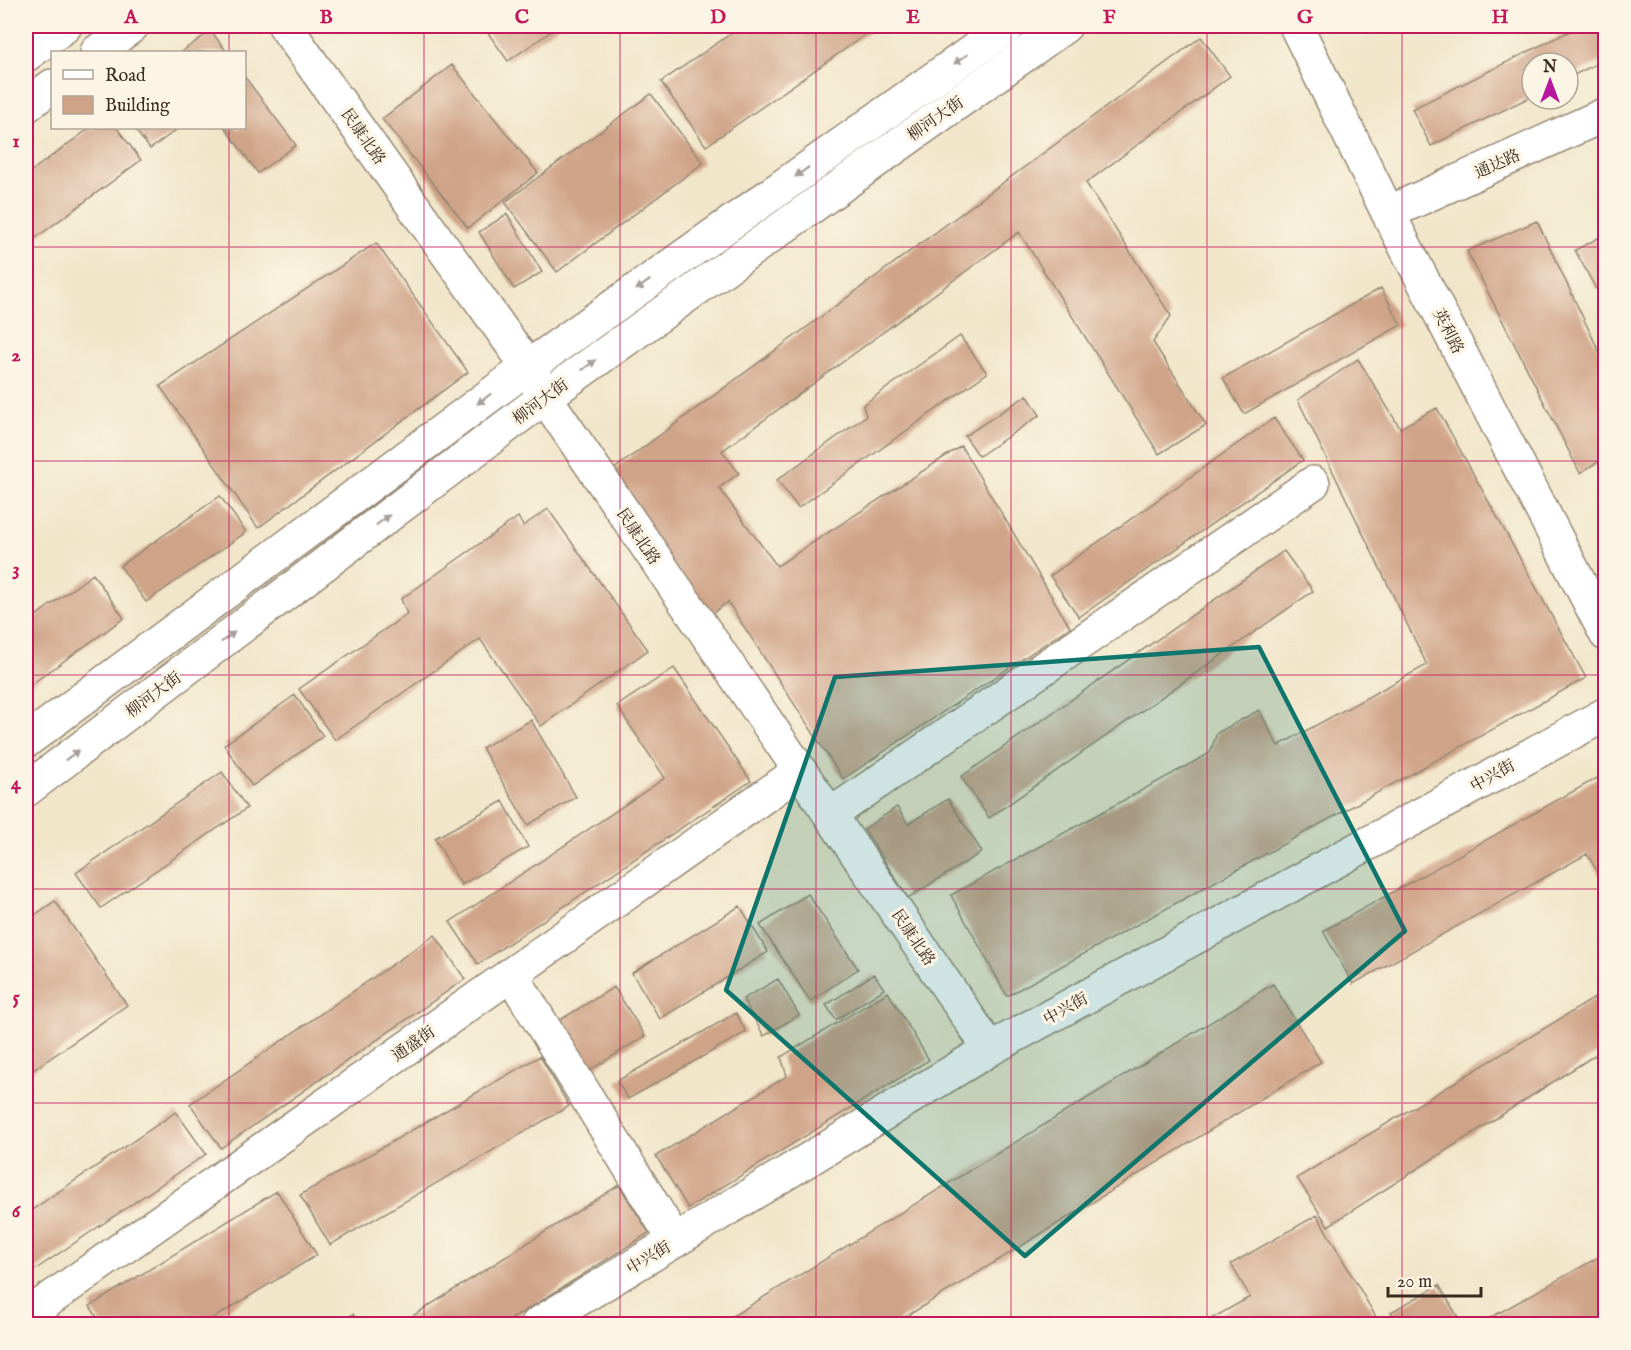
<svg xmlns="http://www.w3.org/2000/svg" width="1631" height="1350" font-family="'IM FELL English','Noto Serif SC',serif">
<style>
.building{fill:#cfa387}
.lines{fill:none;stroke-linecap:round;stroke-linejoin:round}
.minor-casing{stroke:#968874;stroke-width:36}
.major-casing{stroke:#968874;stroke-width:36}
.minor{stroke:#fff;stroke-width:33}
.major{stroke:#fff;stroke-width:33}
.oneway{fill:#a79f9a}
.marked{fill:#0f766e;fill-opacity:0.2;stroke:#0f766e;stroke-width:4.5;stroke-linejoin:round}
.grid{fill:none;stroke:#c2185b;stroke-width:1.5;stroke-opacity:0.55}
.labels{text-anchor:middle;stroke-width:6;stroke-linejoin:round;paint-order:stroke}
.street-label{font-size:16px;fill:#3b2a1e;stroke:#fcf5e5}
.neatline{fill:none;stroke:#c2185b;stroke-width:2}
.grid-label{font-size:20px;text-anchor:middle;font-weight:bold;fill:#c2185b}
</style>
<rect width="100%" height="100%" fill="#fcf5e5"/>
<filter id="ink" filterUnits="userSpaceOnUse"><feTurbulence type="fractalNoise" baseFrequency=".0167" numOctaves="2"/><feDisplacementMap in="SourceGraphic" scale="12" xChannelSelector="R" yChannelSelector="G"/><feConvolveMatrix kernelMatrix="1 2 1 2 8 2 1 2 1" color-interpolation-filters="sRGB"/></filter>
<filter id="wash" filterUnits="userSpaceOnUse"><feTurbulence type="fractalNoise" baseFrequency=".008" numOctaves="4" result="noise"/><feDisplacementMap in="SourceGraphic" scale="24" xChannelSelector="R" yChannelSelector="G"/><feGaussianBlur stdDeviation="1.35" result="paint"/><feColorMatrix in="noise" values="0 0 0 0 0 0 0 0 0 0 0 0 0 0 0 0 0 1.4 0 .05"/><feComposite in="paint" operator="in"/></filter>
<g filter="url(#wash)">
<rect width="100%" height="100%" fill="#f1e6ca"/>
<g id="blocks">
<path class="building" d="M483 26H559L508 61Z
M742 26H878L706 146 661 82Z
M1580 26H1606V59L1568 78V63H1532V96L1431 146 1412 109Z
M211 31 227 52H181Z
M1201 37 1230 76 1086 183 1171 316 1153 342 1206 425 1159 454 1019 232 722 451 739 473 719 488 777 566 961 446 1070 627 843 779 728 602 710 615 606 475Z
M452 65 538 173 468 228 382 119Z
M244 76 296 145 258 173 225 128H244Z
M651 94 703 163 557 272 505 202Z
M90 128H117L141 160 26 245V175Z
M134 128H179L150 149Z
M507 214 542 272 514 289 479 232Z
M1537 221 1606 366V457L1580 473 1467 251Z
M1606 234V284L1596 289 1575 250Z
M376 243 468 372 258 528 160 386Z
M1381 288 1401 325 1244 414 1223 378Z
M960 336 987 373 798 508 777 480 866 416 863 405Z
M1358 359 1400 428 1437 408 1586 678 1007 996 951 895 1210 753 1217 733 1259 710 1278 746 1427 665 1298 400Z
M1027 395 1040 415 979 456 965 436Z
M1274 418 1303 460 1079 617 1050 576Z
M220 496 246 532 146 602 120 566Z
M548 509 648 650 541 726 480 639 335 740 299 689 407 614 401 599 518 517 523 526Z
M1284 551 1313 591 989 818 961 777Z
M93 574 124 618 26 688V623Z
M674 668 751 781 478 964 450 922 665 778 617 706Z
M295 695 323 736 252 786 224 745Z
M531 720 576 797 528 825 482 748Z
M222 772 247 808 101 908 76 873Z
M1606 773V887L1587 854 1353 984 1323 931Z
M948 799 982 852 908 898 864 829 897 807 908 824Z
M503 801 528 847 461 885 435 838Z
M808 894 858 969 810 1001 760 925Z
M55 901 127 1005 26 1075V921Z
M740 906 768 952 660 1019 632 973Z
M435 935 465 979 221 1148 190 1104Z
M874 974 884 989 836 1020 826 1005Z
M778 979 799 1015 764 1036 743 999Z
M1273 984 1321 1062 894 1324H720Z
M614 987 645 1036 586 1073 555 1023Z
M1606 991V1048L1328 1226 1297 1178Z
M888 992 929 1060 688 1208 656 1156 787 1076 781 1057Z
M736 1013 746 1032 628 1099 617 1081Z
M540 1056 569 1106 330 1245 300 1195Z
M176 1112 206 1154 33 1271 26 1259V1214Z
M619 1185 649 1233 504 1324H400Z
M277 1191 317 1255 204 1324H101L90 1306Z
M1317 1215 1380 1324H1202L1250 1297 1231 1264Z
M1606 1253V1323L1603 1324H1479Z
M1439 1285 1462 1324H1398L1391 1312Z
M353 1314 359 1324H336Z"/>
</g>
</g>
<g filter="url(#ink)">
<use href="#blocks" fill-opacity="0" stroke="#968874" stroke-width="1.5"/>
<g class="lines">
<g class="minor-casing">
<path id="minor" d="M285 26 528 367 545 397 990 1049
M1296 26 1388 213 1606 634
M97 52 132 26
M26 55 65 26
M26 106 52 86
M1388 213 1606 114
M830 815 1313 483
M511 974 675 1241
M26 1316 800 771
M538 1324 990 1049 1606 714"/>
</g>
<g class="major-casing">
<path id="major" d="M26 741 528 367 1008 26
M26 790 545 397 1065 26"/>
</g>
<use href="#minor" class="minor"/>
<use href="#major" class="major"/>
</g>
<defs><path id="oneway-solid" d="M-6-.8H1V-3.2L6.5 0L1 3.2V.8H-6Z" transform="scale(1.5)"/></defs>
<g class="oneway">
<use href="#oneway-solid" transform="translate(961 59) rotate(145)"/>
<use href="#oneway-solid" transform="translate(802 172) rotate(145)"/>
<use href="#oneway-solid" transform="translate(643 285) rotate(145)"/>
<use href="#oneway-solid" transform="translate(589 365) rotate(-36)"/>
<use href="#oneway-solid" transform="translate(484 399) rotate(143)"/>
<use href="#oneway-solid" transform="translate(383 520) rotate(-37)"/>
<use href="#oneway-solid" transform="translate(228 637) rotate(-37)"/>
<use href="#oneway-solid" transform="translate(72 755) rotate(-37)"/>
</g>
</g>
<path class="marked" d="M1259 647 1405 931 1025 1256 726 990 835 677Z"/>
<path class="grid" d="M229 26V52M424 26V1324M620 26V1324M816 26V1324M1011 26V1324M1207 26V1324M1402 26V1324M229 128V1324M26 247H1606M26 461H1606M26 675H1606M26 889H1606M26 1103H1606"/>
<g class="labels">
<g class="street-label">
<text transform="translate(935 118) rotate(-35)" y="6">柳河大街</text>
<text transform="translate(364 136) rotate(55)" y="6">民康北路</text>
<text transform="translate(1497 163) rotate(-24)" y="6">通达路</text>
<text transform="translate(1449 331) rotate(63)" y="6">英利路</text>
<text transform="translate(540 401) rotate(-37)" y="6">柳河大街</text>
<text transform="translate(639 536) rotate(56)" y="6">民康北路</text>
<text transform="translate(153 694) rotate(-37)" y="6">柳河大街</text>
<text transform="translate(1492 775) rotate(-29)" y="6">中兴街</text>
<text transform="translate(914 937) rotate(56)" y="6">民康北路</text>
<text transform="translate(1065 1008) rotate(-29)" y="6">中兴街</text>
<text transform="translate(413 1043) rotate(-35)" y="6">通盛街</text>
<text transform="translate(648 1257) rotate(-31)" y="6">中兴街</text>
</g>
</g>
<rect width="1631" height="1350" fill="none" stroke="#fcf5e5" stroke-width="66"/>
<rect x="51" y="51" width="195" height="78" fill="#fcf5e5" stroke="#afa495" stroke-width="1.5"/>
<rect x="63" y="70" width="30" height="9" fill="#ffffff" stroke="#afa495" stroke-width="1.5"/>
<text x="105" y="81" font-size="18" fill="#3b2a1e">Road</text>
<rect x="63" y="96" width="30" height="18" fill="#cfa387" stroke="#afa495" stroke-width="1.5"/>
<text x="105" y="111" font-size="18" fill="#3b2a1e">Building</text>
<g transform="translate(1550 81)"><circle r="28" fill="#fcf5e5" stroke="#afa495" stroke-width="1.5"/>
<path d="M0-4.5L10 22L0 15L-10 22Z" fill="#b5179e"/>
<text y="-9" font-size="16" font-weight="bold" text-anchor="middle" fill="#3b2a1e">N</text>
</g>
<path d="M1388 1287v9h93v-9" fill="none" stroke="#3b2a1e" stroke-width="3"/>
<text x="1397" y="1287" font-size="18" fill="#3b2a1e" stroke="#fcf5e5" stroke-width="4.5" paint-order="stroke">20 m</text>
<rect x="33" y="33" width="1565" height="1284" class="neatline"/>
<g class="grid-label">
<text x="131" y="23">A</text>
<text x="326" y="23">B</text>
<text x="522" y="23">C</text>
<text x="718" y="23">D</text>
<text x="913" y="23">E</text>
<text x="1109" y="23">F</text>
<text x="1305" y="23">G</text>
<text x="1500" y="23">H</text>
<text x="16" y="147">1</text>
<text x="16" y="361">2</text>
<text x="16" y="575">3</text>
<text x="16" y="789">4</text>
<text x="16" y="1003">5</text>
<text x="16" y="1217">6</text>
</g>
</svg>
